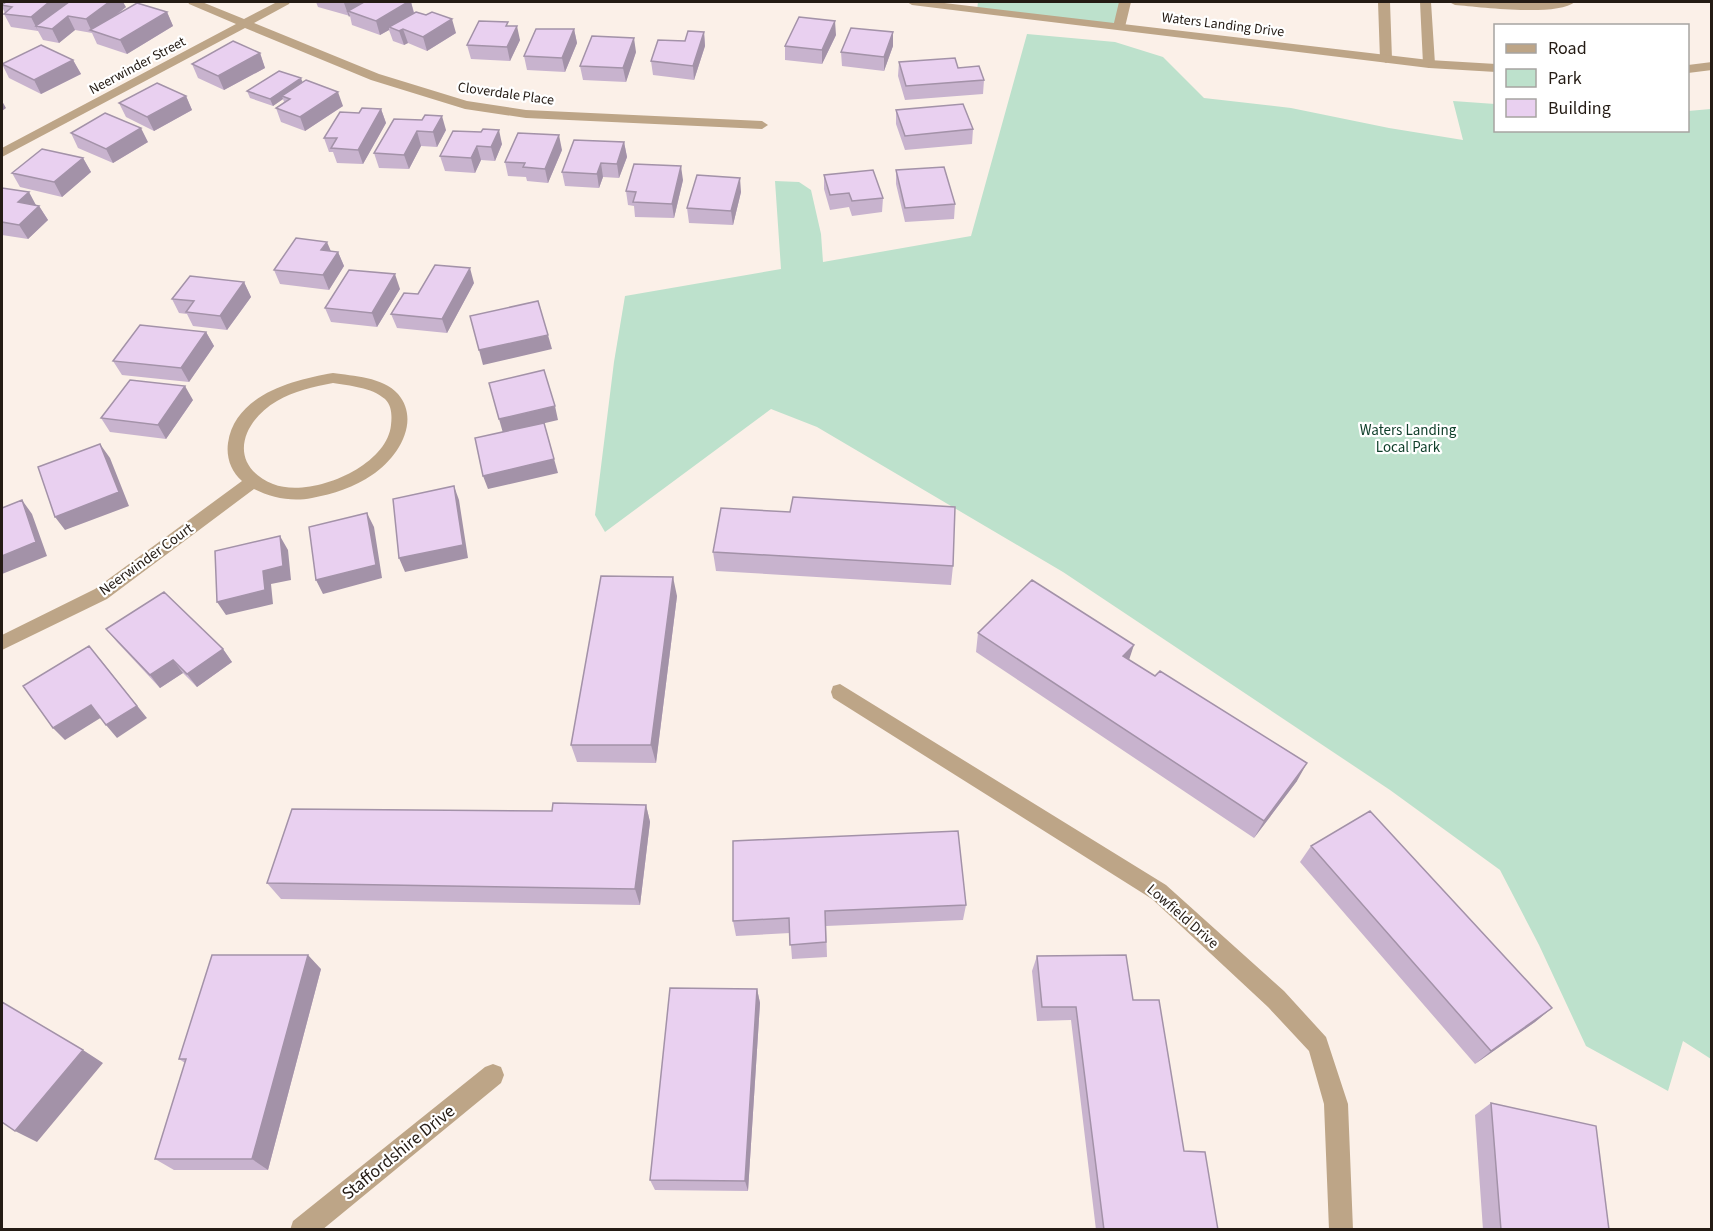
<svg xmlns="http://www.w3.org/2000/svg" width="1713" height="1231" font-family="'Source Sans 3',sans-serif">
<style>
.green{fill:#bde1cc}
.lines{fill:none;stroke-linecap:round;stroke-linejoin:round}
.minor{fill:#bda587;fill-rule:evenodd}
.tertiary{fill:#bda587;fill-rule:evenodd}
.wall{fill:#c8b3ce}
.shaded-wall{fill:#a392a8}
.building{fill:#e9d0f0;stroke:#a392a8;stroke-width:1.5}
.labels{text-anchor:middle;stroke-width:4.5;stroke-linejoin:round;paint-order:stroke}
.far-street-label{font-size:14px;fill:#241b14;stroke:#fff}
.park-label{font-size:15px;fill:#0e3e29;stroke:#fff}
.street-label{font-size:15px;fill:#241b14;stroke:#fff}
.near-street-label{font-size:18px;fill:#241b14;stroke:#fff}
</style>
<rect width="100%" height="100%" fill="#fbf0e8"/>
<path class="green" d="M978 2H1125L1119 27 977 10Z
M1027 34 1115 42 1163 57 1204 98 1291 108 1389 128 1463 140 1453 101 1495 104 1496 130H1688V111L1711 109V1059L1683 1041 1668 1091 1586 1046 1539 945 1500 870 1390 790 1063 572 817 427 771 409 605 532 595 515 614 362 625 296 781 269 775 181 799 182 811 190 821 234 823 262 971 236Z"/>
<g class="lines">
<path class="minor" d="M188 2H202L244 19 277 2H290L289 4 254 23 379 74 467 101 526 110 762 121 768 125 762 129 526 118 465 109 371 80 245 28 2 157V148L236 24 189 4Z
M1119 2H1131L1125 27 1119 30 1113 27Z
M1378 2H1390L1392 59 1386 63 1380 59Z
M1420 2H1431L1435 64 1429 68 1423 64Z
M1449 2H1575C1557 17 1480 7 1455 5Z
M333 373C353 376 383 377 398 394 421 421 398 458 372 475 355 487 333 494 312 498 292 502 272 498 254 489L107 599 2 650V635L95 589 242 481C231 472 226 457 228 443 235 395 292 380 333 373ZM333 383C350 386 371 387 385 399 392 406 392 416 391 425 387 467 310 499 273 484 227 465 241 422 277 401 294 391 313 387 333 383Z
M840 684 1166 885 1284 991 1326 1037 1348 1104 1353 1230H1329L1324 1104 1309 1051 1268 1007 1152 899 833 698 831 692 833 686Z
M493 1064 501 1067 504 1075 501 1083 322 1230H290L293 1221 485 1067Z"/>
<path class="tertiary" d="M907 2H936L1429 60 1496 64V72L1429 68 912 5Z
M1712 62V70L1688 73V65Z"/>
</g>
<path class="wall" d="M2 2 126 7 118 14 167 12 173 26 127 54 97 44 92 33 75 30 59 43 43 40 38 31 11 27 4 14 5 13 3 9 2 10Z
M316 2H411L414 12 456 33 427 51 408 43 404 45 393 41 389 30 380 35 352 25 350 16 318 7Z
M508 26 520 40 510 61 471 59 467 45Z
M574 29 577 43 565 72 527 70 524 56Z
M704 32 705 46 694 80 653 75 651 61 685 41Z
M893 32V46L884 71 842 66 841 52Z
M836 35 822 64 785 60V46Z
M636 52 626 82 583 80 580 66Z
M260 53 265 68 224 90 198 78 192 64Z
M73 60 81 74 41 94 9 78 2 64Z
M899 62 958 68 984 80 983 94 905 100 898 76Z
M303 82 343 106 305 131 281 122 276 108 284 102 283 99 273 106 250 98 247 91Z
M186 96 192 110 154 131 126 117 119 103Z
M381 109 386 123 363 164 337 163 333 152H329L324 138 359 113Z
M896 110 973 129 972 144 905 150 896 124Z
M394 119 446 130 437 147 421 146 409 169 379 168 374 153Z
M453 131 502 144 495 161 481 160 475 173 445 171 440 156Z
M71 133 148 142 113 163 78 148Z
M624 142 627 157 619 178 603 177 599 188 565 186 562 172Z
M562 150 548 183 527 181 526 177 508 176 505 162Z
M83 158 91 172 62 197 20 187 12 173Z
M896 170 955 204 954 219 905 222 896 184Z
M824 175 883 198 882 212 852 216 849 207 830 210 824 189Z
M683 180 674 218 635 217 634 206 628 205 626 191Z
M2 188 36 205 39 206 48 220 28 239 2 235Z
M741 192 733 225 689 223 687 208Z
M331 251 338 252 344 266 329 290 280 284 274 270Z
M244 282 251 297 227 330 193 326 187 314 179 313 172 299Z
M474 283 447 333 397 328 391 314 418 294Z
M400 289 377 327 331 322 325 308Z
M206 332 214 346 189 382 122 375 113 361Z
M193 400 166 439 110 432 101 418Z
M790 512 953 566 951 585 716 571 713 552Z
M677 596 656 763 577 762 571 745Z
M106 629 223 649 232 662 197 687 183 673 160 688 117 642Z
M978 633 1129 660 1155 676 1297 781 1254 838 976 652Z
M646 805 650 822 640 905 281 899 267 883Z
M733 841 966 905 963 920 826 926 827 957 792 959 790 933 736 936 733 921Z
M1311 846 1552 1008 1535 1022 1475 1064 1300 862Z
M1037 956 1133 1000 1184 1151 1218 1230H1096L1071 1020 1037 1021 1032 971Z
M321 969 268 1170H174L155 1159 185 1063 179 1059Z
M757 989 760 1003 748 1191 655 1190 650 1180Z
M1491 1103 1609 1230H1483L1475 1115Z"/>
<path class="shaded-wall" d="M49 2H72L36 26 38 31 31 17Z
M109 2H123L126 7 95 31 91 30 86 19Z
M346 2H372L348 11 350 16 349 17 344 3Z
M408 2H411L414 14 389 27V30L380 35 376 21Z
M167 12 173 26 127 54 120 40Z
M68 16 75 30 59 43 52 29Z
M452 19 456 33 427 51 423 37Z
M835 21 836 35 822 64V50Z
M517 26 520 40 510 61 507 47Z
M403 29 408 43 404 45 399 31Z
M574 29 577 43 565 72 562 58Z
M704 32 705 46 694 80 693 66Z
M893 32V46L884 71V57Z
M634 38 636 52 626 82 623 68Z
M260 53 265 68 224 90 218 76Z
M73 60 81 74 41 94 34 80Z
M301 78 304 86 282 96 283 99 273 106 270 99Z
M338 92 343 106 305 131 300 117Z
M186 96 192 110 154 131 147 117Z
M2 101 6 108 2 111Z
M381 109 386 123 363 164 358 150Z
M442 116 446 130 437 147 433 132Z
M141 128 148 142 113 163 106 149Z
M499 130 502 144 495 161 491 147Z
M417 131 421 146 409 169 404 155Z
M559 135 562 150 548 183 545 169Z
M624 142 627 157 619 178 617 164Z
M477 146 481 160 475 173 471 158Z
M83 158 91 172 62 197 54 182Z
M601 163 603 177 599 188 597 174Z
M681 166 683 180 674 218 672 204Z
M740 178 741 192 733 225 731 211Z
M29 192 37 207 18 202Z
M39 206 48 220 28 239 19 225Z
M327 242 333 256 321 250Z
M338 252 344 266 329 290 323 275Z
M470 268 474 283 447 333 442 319Z
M395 274 400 289 377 327 372 313Z
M244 282 251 297 227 330 220 316Z
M206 332 214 346 189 382 181 368Z
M548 335 552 349 483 365 479 350Z
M185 386 193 400 166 439 158 425Z
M555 406 558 420 503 433 499 419Z
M544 423 558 473 488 489 483 476Z
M100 444 110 458 129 506 65 530 55 517Z
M454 486 459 500 468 558 405 572 399 558Z
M22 500 32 514 47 556 2 574V556Z
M367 513 374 527 382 578 323 594 316 580Z
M280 536 288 550 291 580 271 584 273 604 226 615 217 602 263 571Z
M673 577 677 596 656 763 651 745Z
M1134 645 1128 663 1123 656Z
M223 649 232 662 197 687 187 674Z
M100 659 147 718 117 738 106 725Z
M173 660 183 673 160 688 150 675Z
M91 705 102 717 65 740 53 728Z
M2 711 3 713V780H2Z
M1307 763 1297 781 1254 838 1264 821Z
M646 805 650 822 640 905 635 889Z
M308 955 321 969 268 1170 252 1159Z
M757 989 760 1003 748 1191 745 1181Z
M1552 1008 1535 1022 1475 1064 1491 1051Z
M83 1050 103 1063 37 1142 15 1131Z"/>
<path class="building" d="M6 2H49L31 17 4 14 12 7 2 5Z
M69 2H109L86 19 68 16 52 29 36 26Z
M364 2H408L376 21 348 11Z
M137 3 167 12 120 40 90 30Z
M416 12 426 15 432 12 452 19 423 37 403 29 399 31 389 27Z
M799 17 835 21 822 50 785 46Z
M479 21 508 22 506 26H517L507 47 467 45Z
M851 28 893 32 884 57 841 52Z
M536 29H574L562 58 524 56Z
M688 31 704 32 693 66 651 61 658 40 685 41Z
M592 36 634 38 623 68 580 66Z
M233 41 260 53 218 76 192 64Z
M41 45 73 60 34 80 2 64Z
M955 58 958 68 979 66 984 80 906 86 899 62Z
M279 71 301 78 270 99 247 91Z
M306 80 338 92 300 117 276 108 290 99 282 96Z
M157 83 186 96 147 117 119 103Z
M963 104 973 129 905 136 896 110Z
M362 108 381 109 358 150 331 148 337 138H324L340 112 359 113Z
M105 113 141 128 106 149 71 133Z
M425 115 442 116 433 132 417 131 404 155 374 153 394 119 422 120Z
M483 129 499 130 491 147 477 146 471 158 440 156 453 131 481 132Z
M518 133 559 135 545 169 523 167 525 163 505 162Z
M574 140 624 142 617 164 601 163 597 174 562 172Z
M42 149 83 158 54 182 12 173Z
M634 164 681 166 672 204 633 202 636 192 626 191Z
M944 167 955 204 905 208 896 170Z
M873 170 883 198 852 201 849 193 830 195 824 175Z
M697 175 740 178 731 211 687 208Z
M2 188 29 192 18 202 39 206 19 225 2 222Z
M296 238 327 242 321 250 338 252 323 275 274 270Z
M435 265 470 268 442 319 391 314 404 293 418 294Z
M349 270 395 274 372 313 325 308Z
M190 276 244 282 220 316 186 312 194 301 172 299Z
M538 301 548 335 479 350 470 316Z
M140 325 206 332 181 368 113 361Z
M544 370 555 406 499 419 489 383Z
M130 380 185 386 158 425 101 418Z
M544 423 554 459 483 476 475 438Z
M100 444 119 492 55 517 38 467Z
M454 486 463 545 399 558 393 499Z
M793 497 955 507 953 566 713 552 721 508 790 512Z
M22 500 36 542 2 556V508Z
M367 513 376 565 316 580 309 527Z
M280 536 283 566 263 571 265 590 217 602 215 551Z
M601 576 673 577 651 745H571Z
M1032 580 1134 645 1123 656 1155 676 1160 671 1307 763 1264 821 978 633Z
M164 592 223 649 187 674 173 660 150 675 106 629Z
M89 646 137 706 106 725 91 705 53 728 23 686Z
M553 803 646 805 635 889 267 883 292 809 552 811Z
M1370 811 1552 1008 1491 1051 1311 846Z
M958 831 966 905 825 911 826 942 790 945 789 918 733 921V841Z
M212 955H308L252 1159H155L186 1059H179Z
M1126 955 1133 1000H1159L1184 1151 1205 1152 1218 1230H1104L1076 1007H1042L1037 956Z
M670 988 757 989 745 1181 650 1180Z
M2 1002 83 1050 15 1131 2 1122Z
M1491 1103 1596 1126 1609 1230H1501Z"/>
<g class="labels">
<g class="far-street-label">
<text transform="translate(1223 24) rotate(7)" y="5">Waters Landing Drive</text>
<text transform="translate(137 65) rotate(-28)" y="5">Neerwinder Street</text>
<text transform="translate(506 93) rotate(8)" y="5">Cloverdale Place</text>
</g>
<g class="park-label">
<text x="1408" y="435">Waters Landing<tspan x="1408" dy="17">Local Park</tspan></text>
</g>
<g class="street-label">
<text transform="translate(146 559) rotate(-36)" y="5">Neerwinder Court</text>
<text transform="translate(1183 916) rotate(41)" y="5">Lowfield Drive</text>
</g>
<g class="near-street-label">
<text transform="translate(398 1152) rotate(-39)" y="6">Staffordshire Drive</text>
</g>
</g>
<rect width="1713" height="1231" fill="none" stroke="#241b14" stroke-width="6"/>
<rect x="1494" y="24" width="195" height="108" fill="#ffffff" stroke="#a7a4a1" stroke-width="1.5"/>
<rect x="1506" y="44" width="30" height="9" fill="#bda587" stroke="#a7a4a1" stroke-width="1.5"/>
<text x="1548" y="54" font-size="18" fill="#241b14">Road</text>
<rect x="1506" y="69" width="30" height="18" fill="#bde1cc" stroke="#a7a4a1" stroke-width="1.5"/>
<text x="1548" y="84" font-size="18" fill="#241b14">Park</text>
<rect x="1506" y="99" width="30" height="18" fill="#e9d0f0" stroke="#a7a4a1" stroke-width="1.5"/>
<text x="1548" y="114" font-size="18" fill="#241b14">Building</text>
</svg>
